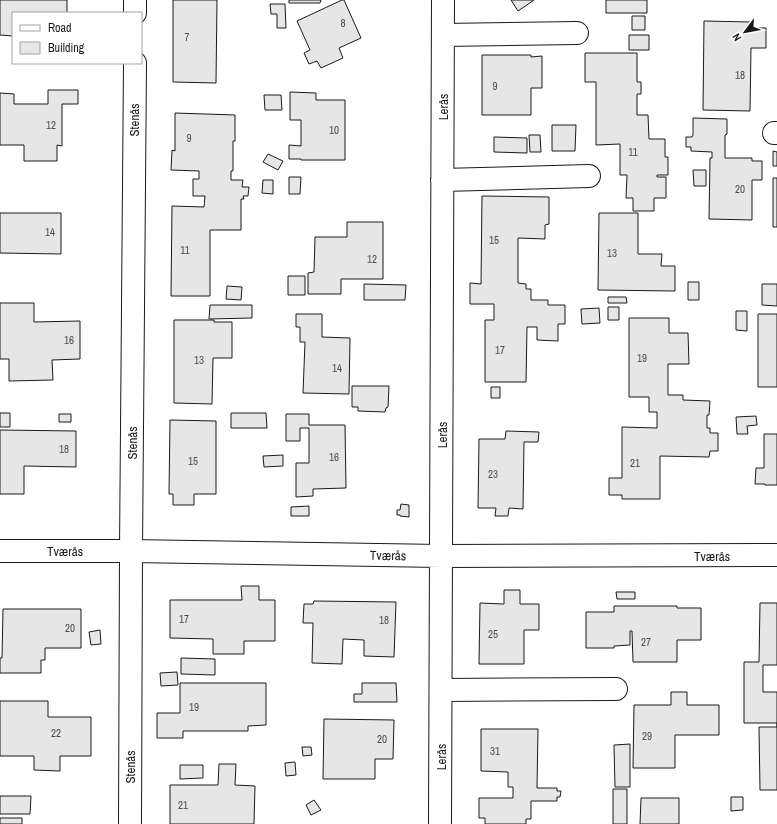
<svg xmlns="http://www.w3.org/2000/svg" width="777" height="824" font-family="'Archivo Narrow',sans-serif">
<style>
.building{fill:#e6e6e6;stroke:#1a1a1a}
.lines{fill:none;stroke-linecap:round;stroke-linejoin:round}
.minor-casing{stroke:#1a1a1a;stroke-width:24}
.minor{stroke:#fff;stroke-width:22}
.labels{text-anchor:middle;stroke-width:3;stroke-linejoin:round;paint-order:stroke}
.number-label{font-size:11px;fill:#4d4d4d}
.street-label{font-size:13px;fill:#1a1a1a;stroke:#fff}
</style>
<rect width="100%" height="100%" fill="#fff"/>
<path class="building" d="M0 0H67V13H13V36L0 35Z
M173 0H217L216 83 173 82Z
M289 0H321L320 3H289Z
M342 0H344L361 38 339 48 343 58 321 68 317 61 309 64 304 53 310 50 297 21Z
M511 0H534L518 11Z
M606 0H647V13H606Z
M270 4H285L286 28H277V14H271Z
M632 16H645V30H632Z
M704 21 751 22V28H766V48H751L750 111 703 110Z
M629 35H649V50H629Z
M585 53H637V82H641V94H637V115H648L649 139H665V157H668V175H657V177H666V198H654V211H633V198H626L627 175H620V144L596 145V82H585Z
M482 55H531V57L542 56V88H531V115H482Z
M48 90H78V104H62V146L57 145V161H24V145H0V93L14 94V104H48Z
M290 92 316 93V100H345V160H301V159H289V145L301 146V120H290Z
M264 95H281L282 110H265Z
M175 113 235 115V141H233V171H231V180H243L242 187H249L248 196H243L244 199H241V230H210V296H171L172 206 204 207 205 196H193V179H199V171L171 170 172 150 175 151Z
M693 118 727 119V134L725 135V158H752V161H762V180H752V220L709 219 710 158H712V152L691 151V147H686V137H692L693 135Z
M552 125H576L575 151H552Z
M529 135H540L541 152H530Z
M494 137 527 138V153L494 152Z
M773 151 777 152V166H773Z
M268 154 283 161 278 170 263 162Z
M693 170H706V186H694Z
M289 177H301L300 194H289Z
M773 178H777V227H773Z
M263 180H273V194L262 193Z
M482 196 549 197V224L545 225V239L518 238V283L526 284V289H531V300H548V305H565V324H558V341L537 340V327H527L526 382H485V320H494V304H470V283L481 284Z
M0 213H61V254L0 253Z
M599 213H638V254H662L661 266H675V291L598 290Z
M347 222H383V279H341V294H308V273L314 272 315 237H347Z
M288 276H305V295H288Z
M688 282H699V300H688Z
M364 284 406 285 405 300H364Z
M762 284H777V306L762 305Z
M227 286 242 287 241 300 226 299Z
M608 297H626L627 303H608Z
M0 303H34V322L80 321V359L52 360 53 380 9 381V359H0Z
M210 305H252V318L209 319Z
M608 307H619V320H608Z
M599 308 600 323 582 324 581 309Z
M736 311H747V331L736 330Z
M296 314H322V337L350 338 349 394 303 393 305 342H300V327H296Z
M758 314H777V387H758Z
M629 318H669V333H688L689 364H668V395H683V400L710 401 709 415H707V428H710V433H718V451H710L709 457 660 456V499H622V495H609V478H622V427L657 428V412H649V397H629Z
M174 320H214V322H232V358H213L212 404 174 403Z
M352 386H389L388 407 386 408 385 412 358 411V407H352Z
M491 387H500V398H491Z
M0 413H10V427H0Z
M231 413H266L267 428H231Z
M59 414H71V422H59Z
M286 414H309V425H345L346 488 313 489V496L296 497V463H309V428H300V441H286Z
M756 416 757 425 747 426 748 434H737L736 417Z
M170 420 216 421V494H194V505H173V494H169Z
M0 430 76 431V467L24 466V494H0Z
M506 431 539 432 538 442H524L523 509 509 508 508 516H495L496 508H478L479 439H505Z
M764 434H777V485H765V484H755L756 468H764Z
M283 455V466L264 467 263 456Z
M401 504 409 505V517L400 516V515H397V510H400Z
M309 506V516H291V507Z
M241 586H259V600H275V641H244V654H213V639L170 638V600H242Z
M504 590H520V604H539V630H524V664H479L480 603 504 604Z
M616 592H635V599H617Z
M314 601 396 602 394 657 364 656V640L343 639 342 664 312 663 313 623H303L304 604H313Z
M760 603H777V665H763V692H777V790H760L759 727H777V723H744V662H759Z
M614 606H677V608H701V640H677V662H633L632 631H630V645L614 646V648H586V612H614Z
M3 609H81V648H45V660H41V673H0V658H2Z
M100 630 101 644 91 645 89 632Z
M181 658 215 659V675L181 674Z
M177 672 178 685 161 686 160 673Z
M180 683H266V725L248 726V731H183V738H157V713H180Z
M362 683H396L397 702H354V694H362Z
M671 692H687V705H719V735H675V768H633L634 705H671Z
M0 701H48V717H91V756H60V771L34 770V756H0Z
M324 719 394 720 393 759H375V779H323Z
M481 729H538L537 788H557V791H561L560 797H557V801H531V819H526V824H485V818H479V798H513V787H508V772L481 771Z
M630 744V787H615L614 745Z
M302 747H311L312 755 303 756Z
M295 762 296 775 286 776 285 763Z
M219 764H236L235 785 255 786 254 824H170V785H218Z
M180 765H203V778L180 779Z
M613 789H627V824H613Z
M0 796H31L30 814H0Z
M731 797H743V810L731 811Z
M641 798H679V824H640Z
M314 800 321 810 311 815 306 805Z
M0 818H22V824H0Z"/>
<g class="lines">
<g class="minor-casing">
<path id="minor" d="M135 13V0
M443 35 577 33
M774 133H777
M442 180 589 176
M0 551H131L441 556 777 555
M441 690 616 689
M130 824 131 551 135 63
M440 824 443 0"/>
</g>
<use href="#minor" class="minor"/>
</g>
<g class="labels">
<g class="number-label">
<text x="343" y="27">8</text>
<text x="187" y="41">7</text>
<text x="740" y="79">18</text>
<text x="495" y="90">9</text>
<text x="51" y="129">12</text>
<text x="334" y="134">10</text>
<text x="189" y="142">9</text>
<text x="633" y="156">11</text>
<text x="740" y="193">20</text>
<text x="50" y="236">14</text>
<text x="494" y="244">15</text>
<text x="185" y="254">11</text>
<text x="612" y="257">13</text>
<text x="372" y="263">12</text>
<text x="69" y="344">16</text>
<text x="500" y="354">17</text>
<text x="642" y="362">19</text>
<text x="199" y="364">13</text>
<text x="337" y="372">14</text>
<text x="64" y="453">18</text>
<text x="334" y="461">16</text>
<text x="193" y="465">15</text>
<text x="635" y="467">21</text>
<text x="493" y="478">23</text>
<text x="184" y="623">17</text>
<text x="384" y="624">18</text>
<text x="70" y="632">20</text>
<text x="493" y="638">25</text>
<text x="646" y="646">27</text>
<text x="194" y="711">19</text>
<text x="56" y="737">22</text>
<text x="647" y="740">29</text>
<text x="382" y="743">20</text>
<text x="495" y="755">31</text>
<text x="183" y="809">21</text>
</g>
<g class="street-label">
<text transform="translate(443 107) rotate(-90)" y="5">Lerås</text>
<text transform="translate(134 120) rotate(-90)" y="5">Stenås</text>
<text transform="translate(442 435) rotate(-90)" y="5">Lerås</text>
<text transform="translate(132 443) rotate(-90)" y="5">Stenås</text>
<text x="65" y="556">Tværås</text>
<text transform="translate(388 555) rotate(1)" y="5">Tværås</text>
<text x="712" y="561">Tværås</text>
<text transform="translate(441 757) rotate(-90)" y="5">Lerås</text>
<text transform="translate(130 767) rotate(-90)" y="5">Stenås</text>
</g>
</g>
<rect x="12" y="12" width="130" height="52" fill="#ffffff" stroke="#a3a3a3"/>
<rect x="20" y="25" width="20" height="6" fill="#ffffff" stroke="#a3a3a3"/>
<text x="48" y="32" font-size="12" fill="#1a1a1a">Road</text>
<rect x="20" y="42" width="20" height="12" fill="#e6e6e6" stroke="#a3a3a3"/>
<text x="48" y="52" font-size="12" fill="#1a1a1a">Building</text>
<g transform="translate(745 32) rotate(238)" stroke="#ffffff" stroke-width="3" paint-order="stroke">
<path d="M0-3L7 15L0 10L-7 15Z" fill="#1a1a1a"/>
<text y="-6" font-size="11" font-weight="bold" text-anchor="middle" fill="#1a1a1a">N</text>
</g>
</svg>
